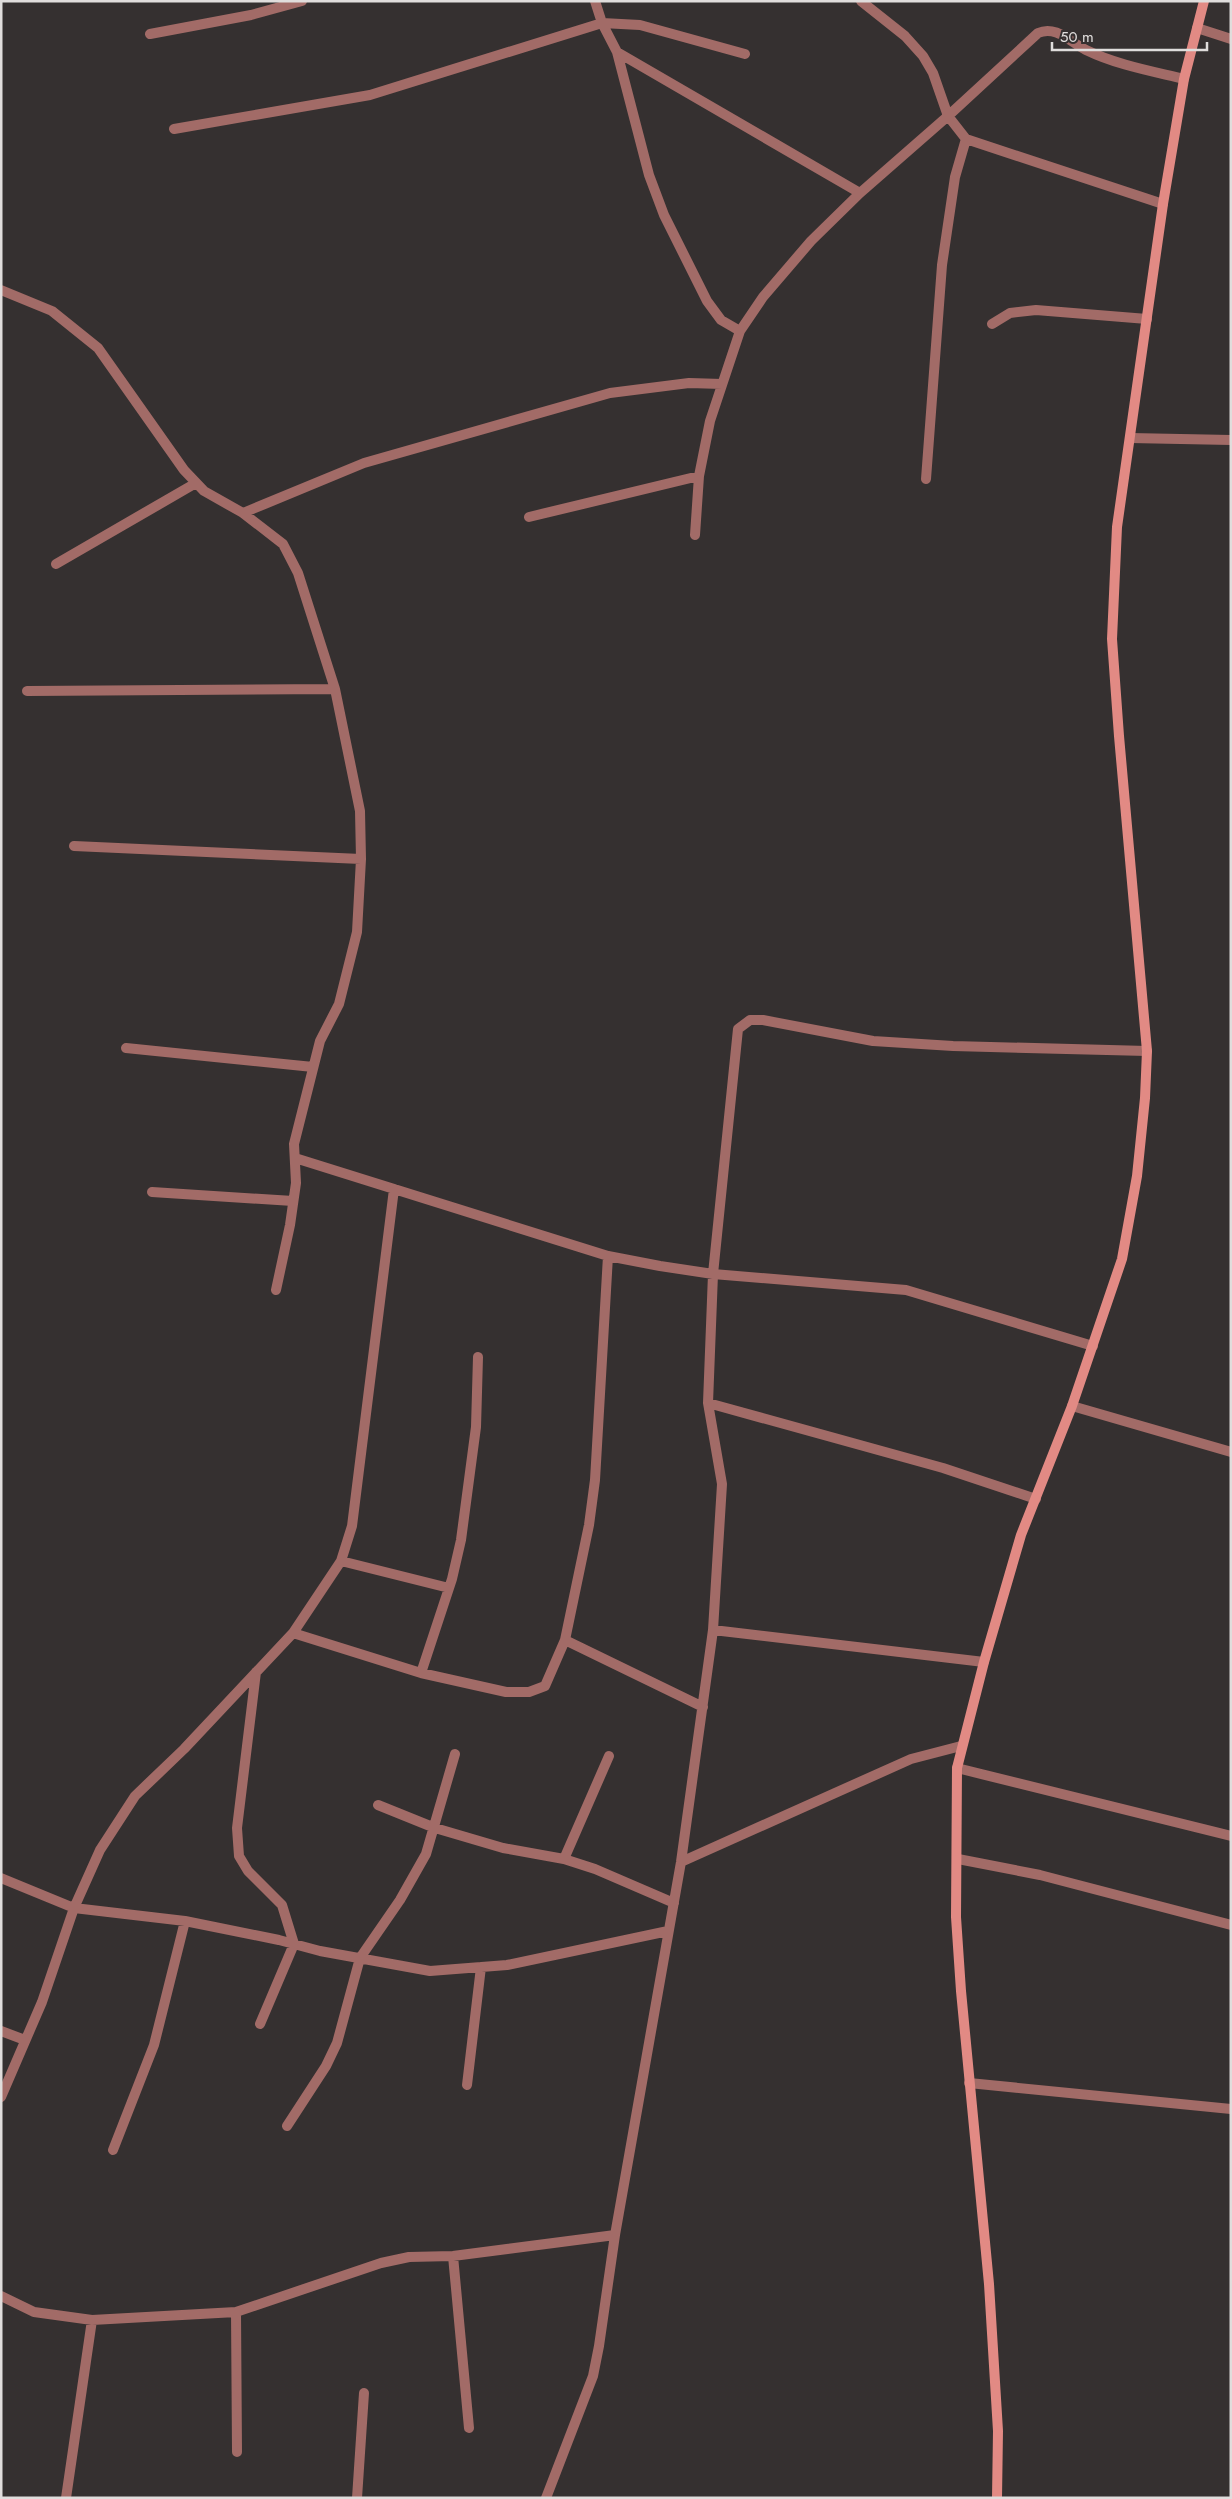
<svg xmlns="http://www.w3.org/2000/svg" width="1232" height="2499" font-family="Jost,sans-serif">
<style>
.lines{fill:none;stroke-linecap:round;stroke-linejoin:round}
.minor{stroke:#a26b67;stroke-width:10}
.secondary{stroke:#e28a84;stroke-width:10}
</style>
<rect width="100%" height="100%" fill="#353030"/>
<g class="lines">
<path class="minor" d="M595 1 602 23 640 25 745 54
M861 1 905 36 923 56 933 73 948 116 966 139 1163 204
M1197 28 1231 39
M150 34 251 15 302 1
M174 129 370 95 602 23 617 52
M860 193 617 52 649 175 664 215 707 301 721 320 740 331 763 297 811 241 860 193 948 116 1038 33C1056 25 1070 42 1086 50 1117 65 1151 71 1184 79
M1 290 52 311 98 348 184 470 204 491 243 513 283 544 298 573 335 689 360 811 361 859 357 932 339 1004 320 1041 294 1144 296 1183 290 1225 276 1290
M992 324 1010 313 1036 310 1147 319
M1130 438 1231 440
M926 479 942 265 955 177 966 139
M243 513 364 463 610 393 689 383 722 384
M529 517 699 476
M695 535 699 476 710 421 740 331
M56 564 196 483
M27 691 335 689
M74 846 361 859
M126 1048 313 1067
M295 1158 608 1256 660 1266 713 1274 906 1290 1093 1346
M152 1192 293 1201
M708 1403 943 1468 1036 1499
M1072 1406 1231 1452
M341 1561 449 1588
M713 1630 984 1662
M293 1633 421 1673 506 1692H529L545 1686 565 1640 589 1525 595 1480 608 1256
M565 1640 703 1707
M256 1672 237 1828 239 1856 248 1871 282 1905 294 1944 260 2024
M421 1673 452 1579 461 1540 476 1427 478 1357
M957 1768 1231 1836
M378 1805 435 1828 503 1848 564 1859 595 1869 674 1903
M564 1859 609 1756
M958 1859 1040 1875 1231 1925
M681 1862 911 1759 961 1746
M1 1878 74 1908 185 1921 279 1940 320 1951 430 1971 507 1965 668 1931
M1 2031 25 2040
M969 2083 1231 2109
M467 2085 481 1967
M1 2097 42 2002 74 1908 100 1850 135 1796 184 1749 293 1633 341 1561 352 1526 394 1189
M287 2126 326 2066 337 2043 360 1958 400 1900 426 1854 455 1754
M113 2150 154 2045 185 1921
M453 2256 469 2428
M1 2296 34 2312 92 2320 236 2312 381 2263 409 2257 453 2256 615 2235
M236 2312 237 2452
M66 2498 92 2320
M357 2498 364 2393
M546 2498 593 2376 599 2346 615 2235 681 1862 713 1630 722 1484 708 1403 713 1274 738 1029 750 1020H763L873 1041 953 1046 1147 1051"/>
<path class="secondary" d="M997 2498 998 2431 989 2284 961 1991 956 1917 957 1768 984 1662 1021 1535 1072 1406 1122 1259 1137 1176 1145 1098 1147 1051 1119 736 1112 639 1117 527 1163 204 1184 79 1204 1"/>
</g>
<rect width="1232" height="2499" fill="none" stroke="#e0dddc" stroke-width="5"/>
<path d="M1052 42v8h155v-8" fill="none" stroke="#e0dddc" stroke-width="2.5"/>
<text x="1060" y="42" font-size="15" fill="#e0dddc" stroke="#353030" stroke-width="4" paint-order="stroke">50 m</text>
</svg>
